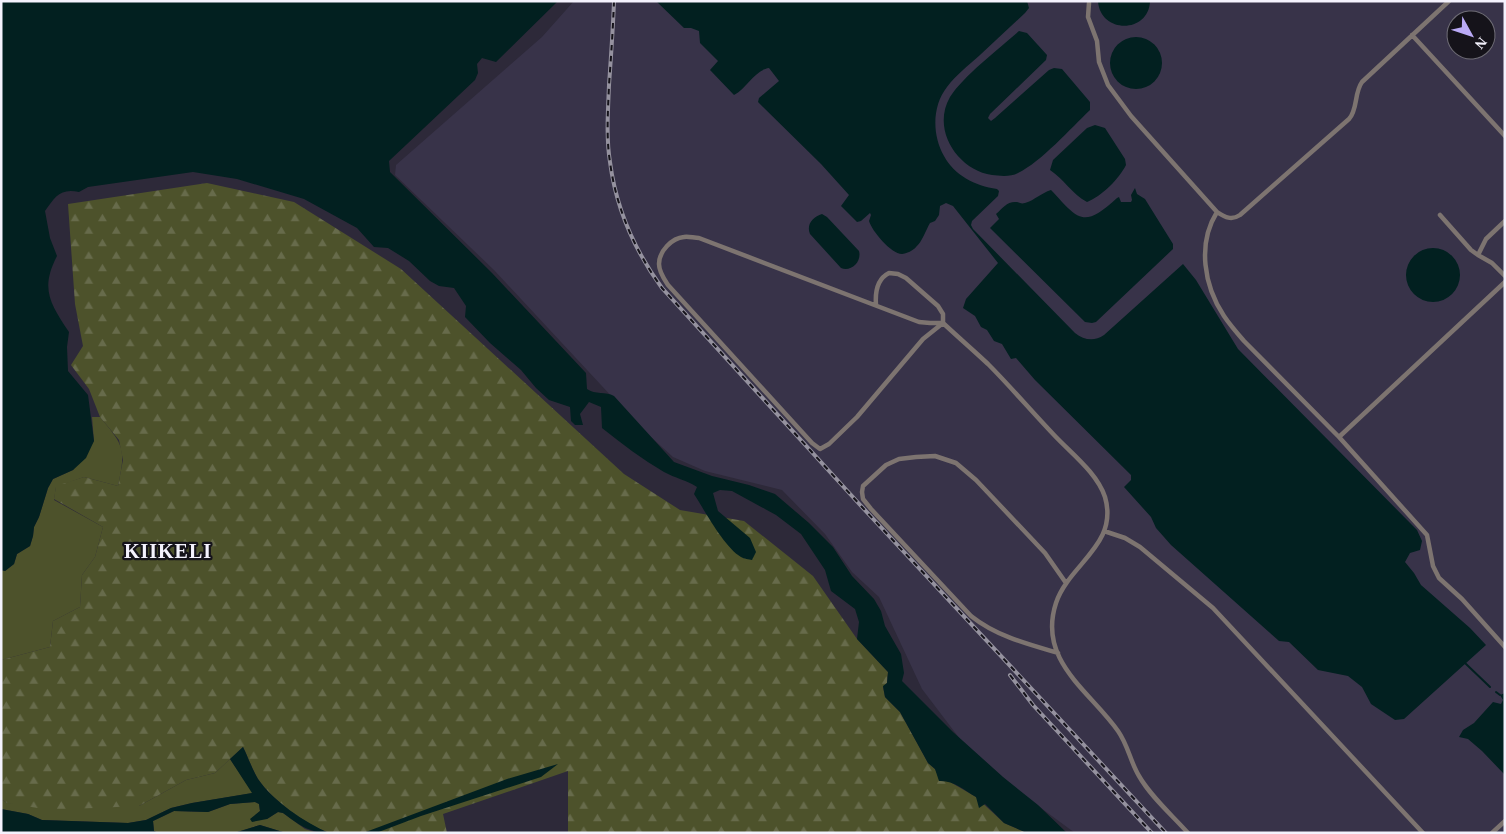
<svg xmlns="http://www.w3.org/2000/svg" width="1506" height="834" font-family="'Times New Roman',serif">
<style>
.built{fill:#383349;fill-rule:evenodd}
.grass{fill:#4d522b}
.forest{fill:url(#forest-firs)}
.water{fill:#022020}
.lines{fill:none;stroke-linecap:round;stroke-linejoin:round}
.stream{stroke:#022020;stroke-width:2}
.minor{stroke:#7d7470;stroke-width:4.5}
.rail-casing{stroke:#95929f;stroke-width:4}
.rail{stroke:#15131a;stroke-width:2;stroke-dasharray:5.5;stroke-linecap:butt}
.labels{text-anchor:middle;stroke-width:4.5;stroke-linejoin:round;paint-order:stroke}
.district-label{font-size:20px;font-weight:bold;letter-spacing:1px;fill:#f4f2fd;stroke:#15131a}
</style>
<defs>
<pattern id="forest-firs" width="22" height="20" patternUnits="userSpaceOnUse" patternTransform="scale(1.25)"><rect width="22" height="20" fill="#4d522b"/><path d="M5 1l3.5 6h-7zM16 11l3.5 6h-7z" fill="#676b4b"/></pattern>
</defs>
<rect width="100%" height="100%" fill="#2d2939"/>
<path class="built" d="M574 1H1505V833H1075L1022 794 960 739 922 689 879 597 852 572 825 534 782 490 705 471 673 457 641 428 494 270 395 175 396 165 542 37ZM1456 20H1486V50H1456Z"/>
<path class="grass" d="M92 417H100C124 446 126 448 118 486L84 477 56 487 54 500 103 527 95 557 82 575 80 607 53 621 50 647 1 660V570L5 571 14 564 17 554 30 546 33 536 34 527 39 517 48 488 53 479 73 470 94 441Z
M230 759 253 793 192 803 171 808 146 820 128 823 42 820 28 814 1 809V799L7 803 139 806 186 780 215 773Z
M255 802 259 804 260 811 251 819H267L278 812 283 813 305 829 317 833H286L260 825 234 833H158L154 831 153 821 174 811 208 812 230 804Z"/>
<path class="forest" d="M207 183 294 202 401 269 624 474 680 510 744 521 813 576 857 639 888 672 887 683 883 687 885 697 900 712 928 763 935 769 938 775 976 797 1004 823 1027 833H568V771L443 814 447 833H329C304 823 273 801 258 779 252 769 248 757 243 747L215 773 186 780 139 806 50 810 7 803 1 799V660L50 647 53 621 80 607 82 575 95 557 103 527 54 499 56 486 84 477 118 486 123 460 119 440 100 417 89 389 71 365 83 346 75 304 68 204Z"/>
<path class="water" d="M1 1H558L496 62 482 58 477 64 478 73 475 80 389 161 390 172 492 273 586 373 587 389C595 395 606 391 614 396L674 462 712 476 749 485 775 494 809 523 833 547 852 576 874 599 881 611 885 626 901 654 904 673 902 681 953 732 1003 777 1038 805 1067 833H1027L1004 823 985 804 979 808 976 797C964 790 953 780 939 781L935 769 928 763 900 712 885 697 883 686 887 683 888 672 857 639 859 622 855 609 831 591 825 570 801 534 776 515 732 491 720 490 713 493 718 511 750 538 756 552 752 560C749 559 744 559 741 557 724 547 705 511 694 494L697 487C686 480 675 478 664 472 642 459 622 444 602 428L601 407 589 402 580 414 583 425H575L571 421 570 407 549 400 536 388 521 370 490 343 465 317 466 306 454 288 439 286 430 281 409 261 388 248 374 247 357 228 304 199 237 179 193 172 88 187 79 192C60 188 55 197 45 211L50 238 57 256C40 289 50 303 69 332L67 347 68 371 88 395 94 441 86 458 73 470 53 479 48 488 39 517 34 527 33 536 30 546 17 554 14 564 5 571 1 570Z
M656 1H1027L1029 8 1025 13C1010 27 995 41 980 55 969 65 956 75 947 87 932 106 932 135 944 156 954 175 975 186 997 189L999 191 998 196 972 221 971 225 973 229 1075 333C1084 340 1094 342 1104 335L1183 264 1196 280 1238 349 1417 530 1422 541 1420 550 1410 553 1405 562 1414 573 1421 585 1470 628 1486 645 1404 719 1395 720 1371 704 1362 687 1348 676 1318 670 1289 642 1279 641 1171 545 1156 528 1151 517 1124 487 1131 480V475L1035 380 1016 358 1011 359 1002 344 994 341 987 330 981 327 975 316 963 308 966 299 998 263 953 206 946 203 940 206 939 215 935 221 930 223C926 230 922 242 916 247 914 250 906 254 902 254 891 254 872 231 869 221L871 215 870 213 861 221 857 222 841 206 849 195 821 164 758 102 759 98 779 81 769 68C755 70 747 88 734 95L710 70 718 61 700 43 699 31 691 28H684Z
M1098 1H1150C1149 34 1100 34 1098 1Z
M1019 31 1027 33 1047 55 1046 60 990 114 988 118 991 121 995 118 1049 70 1054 68 1062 69 1090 102V110C1071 128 1041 162 1018 173 1011 177 1000 176 992 175 958 170 931 130 950 97 963 76 1000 48 1019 31Z
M1110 63a26 26 0 1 1 52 0a26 26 0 1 1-52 0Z
M1095 125 1105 128 1125 159 1126 165C1119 179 1102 196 1087 202 1072 194 1064 179 1050 170L1053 160 1087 128Z
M1135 188 1137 194 1145 199 1173 244V249L1096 322 1092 323 1085 322 990 228 999 219 996 214C1003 208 1007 201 1017 202 1021 203 1021 204 1025 203 1035 200 1041 193 1051 190 1079 220 1083 229 1117 198L1119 197 1121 202H1131L1132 200 1131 195Z
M822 214 827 217 859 251C862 262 851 272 841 268L810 234C806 224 813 217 822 214Z
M1406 275a27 27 0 1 1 54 0a27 27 0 1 1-54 0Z
M1505 693V775L1482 751 1468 739 1459 737 1463 730 1474 723 1493 702 1501 704 1503 700 1500 695Z
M243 747C248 757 252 769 258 779 273 801 304 822 329 833 309 833 298 824 283 813L278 812 267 819 252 822 250 819 260 811 259 804 255 802 230 804 208 812 174 811 153 821 154 831 158 833H1V809L28 814 42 820 128 823 146 820 171 808 192 803 252 793 230 759Z
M558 764 541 777 421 816 376 833H363L507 779Z
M260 825 286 833H234Z"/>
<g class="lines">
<path class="stream" d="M1465 663 1490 687
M1496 692 1500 695"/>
<path class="minor" d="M1449 1 1362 82C1354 93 1358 109 1349 119L1240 215C1231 221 1225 217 1217 212 1197 244 1204 286 1224 316 1230 325 1237 333 1244 341L1339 437 1427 535 1433 566 1439 578 1462 599 1505 647
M1089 3 1088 17 1097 41 1099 62 1108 85 1131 116 1217 212
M1412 35 1505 136
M1440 215 1471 250 1478 255
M1505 221 1486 239 1478 255 1492 263 1505 276
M876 305C875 292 877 279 889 273L898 274 906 278 938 306 943 314V323L923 339 857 417 829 444 820 449 812 443 668 285C664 279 659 272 659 264 659 251 672 238 684 237 688 236 694 238 699 238L919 322 930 323H943C958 337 973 350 988 364 1011 387 1032 412 1055 436 1072 454 1097 473 1105 497 1119 545 1069 564 1056 603 1037 661 1090 691 1118 731 1128 745 1130 761 1139 776 1151 797 1172 815 1188 833
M1339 437 1505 282
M1104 531 1125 538 1140 547 1213 608 1423 833
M1058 653C1027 644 996 636 971 616L871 509 863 499 862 492 863 486 886 465 899 459 916 457 935 456 956 463 976 480 1045 553 1066 583
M1492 833 1505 821"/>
<g class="rail-casing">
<path id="rail" d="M614 1C613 29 611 57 609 85 608 111 606 137 610 162 616 208 635 251 662 288L862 507 1166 833
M1010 675 1033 705 1152 833"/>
</g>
<use href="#rail" class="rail"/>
</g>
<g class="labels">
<g class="district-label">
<text x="168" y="558">KIIKELI</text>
</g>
</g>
<rect width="1506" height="834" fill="none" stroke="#f4f2fd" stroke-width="5"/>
<g transform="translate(1471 35) rotate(130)"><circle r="24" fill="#15131a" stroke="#6e6c75"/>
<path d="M0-4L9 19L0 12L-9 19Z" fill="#baaaf6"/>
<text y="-8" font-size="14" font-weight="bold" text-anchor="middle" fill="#f4f2fd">N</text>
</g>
</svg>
